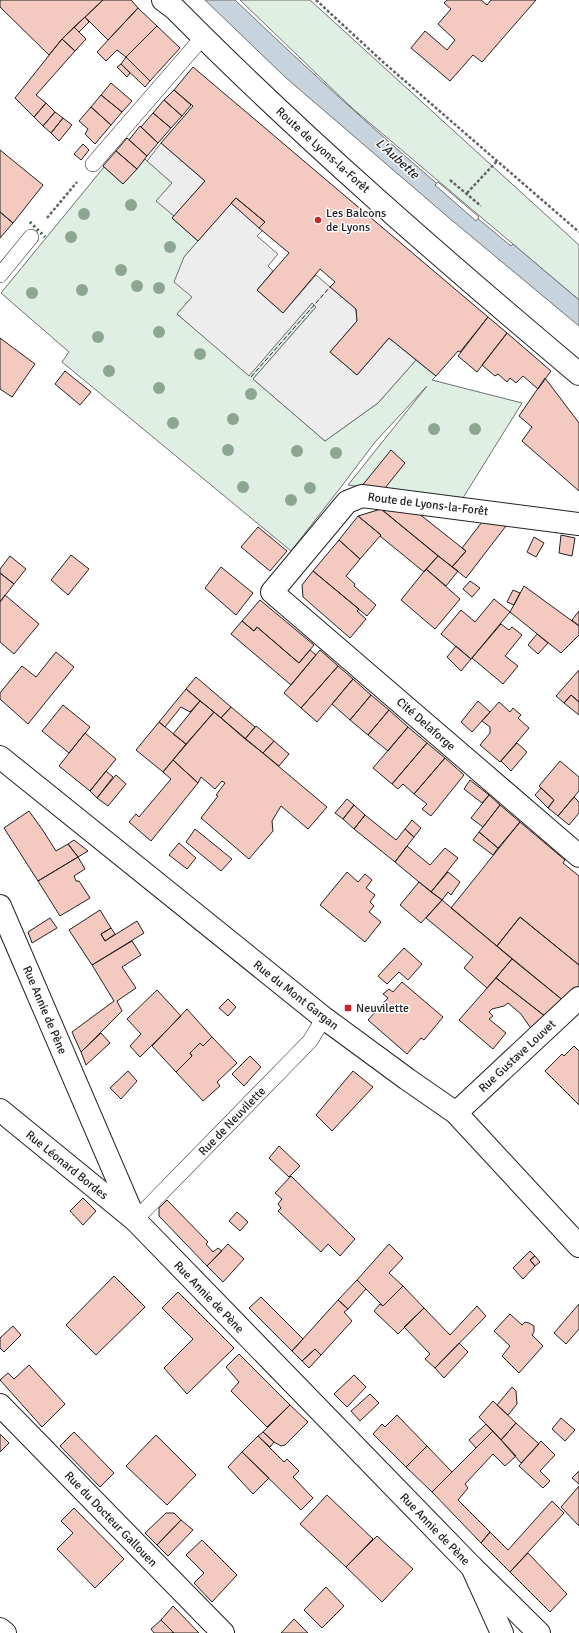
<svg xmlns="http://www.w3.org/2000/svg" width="579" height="1633" font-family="Signika,sans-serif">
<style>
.green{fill:#e0efe3;stroke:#6f6f6f}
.parking{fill:#ededed;stroke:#6f6f6f}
.water{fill:#c7d3dd;stroke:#6f6f6f}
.pier{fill:#fff;stroke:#6f6f6f}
.building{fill:#f3c9c0;stroke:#222}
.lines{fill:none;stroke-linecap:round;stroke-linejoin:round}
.service-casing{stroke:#222;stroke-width:16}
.minor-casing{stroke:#222;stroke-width:24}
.tertiary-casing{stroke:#222;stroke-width:24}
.path{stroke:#646464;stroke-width:2.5;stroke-dasharray:3 2;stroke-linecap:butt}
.service{stroke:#fff;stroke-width:15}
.minor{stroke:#fff;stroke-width:22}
.tertiary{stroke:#fff;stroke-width:22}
.hedge{stroke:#2f5e38;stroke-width:3;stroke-dasharray:2 3;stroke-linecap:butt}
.fence{stroke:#222;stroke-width:1;stroke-dasharray:5 2;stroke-linecap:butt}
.tree{fill:#8da692}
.poi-dot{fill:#c62828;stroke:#fff;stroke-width:1.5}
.labels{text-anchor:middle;stroke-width:3;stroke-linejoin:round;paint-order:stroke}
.street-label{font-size:12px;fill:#222;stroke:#fff}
.poi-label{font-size:12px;fill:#222;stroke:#fff;text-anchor:start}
.water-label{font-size:13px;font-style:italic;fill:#222;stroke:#fff}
</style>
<rect width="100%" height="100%" fill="#fff"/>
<path class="green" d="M240 0H310L579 245V300L352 108Z
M145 159 172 183 157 201 174 216 172 218 198 241 184 257 192 297 177 314 249 375 312 303 316 307 253 379 325 441 378 403 416 360 436 376 432 380 522 403 461 501 348 485 427 386 375 442 341 487 291 551 62 362 69 352 1 293 104 167 123 184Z"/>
<path class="parking" d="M161 143 205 181 174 216 156 201 172 183 147 161Z
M231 203 263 230 257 236 278 254 268 266 273 271 257 290 283 313 316 275 356 309 357 321 330 352 357 375 389 338 416 360 378 403 325 441 253 379 316 307 312 303 249 376 177 314 192 297 174 282 184 257Z"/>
<path class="water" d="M205 0H235C324 85 416 168 511 246L513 244 579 300V326L448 217 285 77Z"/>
<path class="pier" d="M438 182 479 217 476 221 435 185Z"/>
<path class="building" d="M0 0H103L62 39 49 55 0 7Z
M103 0H131L138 8 108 40 85 17Z
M447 0H481L487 5 491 0H536L482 62 473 55 450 81 411 48 425 31 447 50 455 40 438 24 451 9 444 3Z
M138 8 157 26 126 57 117 50 106 61 97 52Z
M85 17 89 22 79 32 74 27Z
M157 26 180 48 150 81 126 57Z
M74 27 86 39 75 51 62 39Z
M62 39 75 51 36 95 46 103 34 117 15 98Z
M126 57 150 81 145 87 121 64Z
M121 64 130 73 127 77 117 67Z
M193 67 488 317 460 352 458 351 436 376 389 338 357 375 330 352 357 321 356 309 330 287 335 282 320 269 283 313 257 290 289 253 259 228 265 222 236 198 198 241 172 218 205 181 161 143 193 106 174 90Z
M111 83 132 101 122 112 101 95Z
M174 90 191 105 182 116 164 100Z
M101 95 122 112 111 125 91 107Z
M164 100 182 116 171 128 153 113Z
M46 103 55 112 43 126 34 117Z
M91 107 111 125 95 144 85 134 88 129 79 121Z
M55 112 63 118 51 133 43 126Z
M153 113 171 128 158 143 141 127Z
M63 118 72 125 59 141 51 133Z
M140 126 158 143 147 156 129 140Z
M127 138 147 156 137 169 116 151Z
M83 144 89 150 81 160 74 154Z
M0 150 43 185 13 223 0 212Z
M116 151 137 169 123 184 103 166Z
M236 198 265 222 259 228 231 203Z
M0 212 13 223 0 238Z
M488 317 507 333 477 372 458 356Z
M507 333 551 371 538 389 523 376 516 383 510 378 507 382 498 374 495 376 482 365Z
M0 338 35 364 12 397 0 389Z
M65 371 91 392 80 405 55 384Z
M545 378 579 423V491L522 441 532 427 519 416Z
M391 450 405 463 385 488 361 487Z
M381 509 418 513 466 551 452 567Z
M381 509 438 556 424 572 380 536 381 535 358 516Z
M358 516 381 535 360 559 339 540Z
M482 522 506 526 466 578 452 567 466 551 462 548Z
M258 527 287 551 270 571 241 547Z
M561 535 575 538 572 556 559 553Z
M534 537 544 543 536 557 527 552Z
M339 540 360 559 346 576 355 584 354 586 376 605 367 616 313 571Z
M71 555 89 569 68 595 51 580Z
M10 556 26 569 14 584 0 573V569Z
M438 556 458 571 446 586 426 569Z
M221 567 253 593 236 615 205 588Z
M426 569 460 599 435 629 401 600Z
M313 571 359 609 357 611 366 619 350 638 303 597 302 585Z
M0 573 14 584 0 602Z
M470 581 480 588 472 597 463 589Z
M524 586 579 626V635L561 653 510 612Z
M513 590 520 593 514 605 507 602Z
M5 595 39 624 14 654 0 642V602Z
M494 599 510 612 471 659 441 634 461 610 475 622Z
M260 600 314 645 299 663 257 627 254 631 242 621Z
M579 611V626L572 620Z
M242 621 254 631 257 627 299 663 310 650 316 655 291 685 231 634Z
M501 624 509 630 512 627 522 635 505 656 518 666 503 684 472 658Z
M537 634 548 643 538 654 528 645Z
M456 646 471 659 461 671 447 657Z
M320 650 338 666 301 708 284 693Z
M56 652 74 667 28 724 0 699V693L22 666 36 677Z
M338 666 353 679 317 722 301 708Z
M579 670V702L571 695 564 703 556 696Z
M196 677 231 707 221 718 186 689Z
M353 679 371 695 350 720 332 704Z
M186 689 200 701 190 712 181 707 165 727 159 722Z
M371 695 389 710 368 735 350 720Z
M571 695 579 702V715L564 703Z
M200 701 214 712 186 744 173 734Z
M478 701 490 712 472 732 461 722Z
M499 702 510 712 513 708 521 715 518 718 529 728 500 762 480 745 490 733V727L482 721Z
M63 705 90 727 69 753 42 731Z
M231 707 255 727 245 739 221 718Z
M389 710 408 727 388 751 368 735Z
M214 712 327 807 308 829 281 806 272 821 273 831 249 859 201 818 218 796 216 795 225 783 222 781 215 789 201 777 198 783 173 760Z
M159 722 186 744 163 772 136 750Z
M256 726 274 741 263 753 245 739Z
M408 727 427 743 392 784 373 768Z
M85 733 116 759 90 791 59 766Z
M274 741 289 754 279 766 263 753Z
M427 743 445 758 414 794 403 784 398 789 392 784Z
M517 743 527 752 511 771 501 761Z
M445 758 464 775 431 816 422 809 427 804 414 794Z
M173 760 198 783 151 841 129 822 136 814 139 817 171 779 163 772Z
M560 761 579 777V791L558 816 548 808 554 800 539 786Z
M106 771 113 777 97 798 90 791Z
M116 775 126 784 108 806 97 798Z
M470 780 489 795 482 803 464 789Z
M541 788 554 800 548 808 535 795Z
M489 795 500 805 483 827 471 818Z
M574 797 579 802V813L569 825 558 816Z
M347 799 354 805 343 819 335 813Z
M354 805 365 815 354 829 343 819Z
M500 805 520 822 498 848 479 832Z
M29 811 42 829 56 851 68 844 78 857 38 881 4 828Z
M365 815 396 840 405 829 414 837 395 862 354 829Z
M412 820 421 828 414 837 405 829Z
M520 822 565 860 563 863 579 876V965L520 917 497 946 451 908Z
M195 829 232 859 221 871 186 842Z
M479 832 498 848 493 855 473 840Z
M74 840 88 851 78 857 68 844Z
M179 843 196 858 187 869 169 855Z
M407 846 430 865 445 848 458 858 431 892 395 862Z
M78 857 85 869 74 876 76 881H79L90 898 60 916 38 881Z
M347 872 358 882 365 874 372 880 366 888 375 895 370 902 374 906 369 912 381 922 365 942 320 905Z
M448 872 460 882 451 895 448 892 442 900 431 892Z
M419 882 442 900 421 923 400 905Z
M442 900 512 959 487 988 464 968 473 957 426 918Z
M100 910 111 928 101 934 105 941 137 921 144 933 92 965 69 930Z
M520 917 579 965V989L565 1002 497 946Z
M50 918 57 928 32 943 28 932Z
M111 928 115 934 105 941 101 934Z
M132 941 141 955 122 967 136 988 117 1001 122 1011 81 1052 72 1032 114 1001 92 965Z
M404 948 422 964 408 980 399 972 387 984 378 976Z
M512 959 565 1002 546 1017 496 978Z
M496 978 546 1017 532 1030 521 1014 508 1003 504 1006 492 1009 489 1012 493 1016 489 1019 506 1033 493 1049 459 1020Z
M402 982 443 1017 424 1040 421 1038 407 1054 368 1020 388 998 383 994 389 989 393 992Z
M157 990 181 1016 140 1057 130 1046 141 1034 127 1019Z
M228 999 236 1007 228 1016 219 1008Z
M187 1009 212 1037 203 1046 200 1043 190 1053 192 1056 176 1072 152 1046Z
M101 1033 110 1043 86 1065 81 1052Z
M212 1037 237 1063 217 1082 220 1086 203 1101 176 1072 192 1056 190 1053 200 1043 203 1046Z
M574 1046 579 1051V1105L545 1071 562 1054 564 1056Z
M250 1056 261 1067 244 1086 232 1074Z
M128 1071 137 1081 121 1099 110 1088Z
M353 1071 373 1087 332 1131 316 1115Z
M279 1146 300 1166 289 1177 269 1158Z
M291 1176 355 1239 340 1256 328 1244 321 1252 278 1211 281 1208 278 1204 282 1199 275 1193Z
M83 1198 96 1211 83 1225 70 1211Z
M167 1200 208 1242 206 1244 213 1252 218 1248 222 1251 207 1266 159 1216V1208Z
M237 1212 248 1222 240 1231 229 1221Z
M228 1244 244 1259 223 1282 207 1266Z
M389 1244 403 1258 389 1273 403 1286 383 1306 357 1280Z
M530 1251 535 1256 530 1260 535 1266 523 1279 513 1268Z
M535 1256 540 1262 535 1266 530 1260Z
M114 1276 145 1307 96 1355 66 1325Z
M357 1280 366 1289 348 1309 338 1300Z
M403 1286 424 1308 398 1334 374 1311 380 1304 383 1306Z
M178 1292 234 1348 187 1394 164 1368 193 1339 162 1308Z
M261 1297 303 1339 292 1351 249 1308Z
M338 1300 348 1309 344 1312 352 1321 321 1355 315 1349 302 1361 292 1351Z
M579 1304V1329L566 1344 554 1333Z
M477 1306 486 1316 435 1368 425 1359 430 1354 404 1327 424 1308 450 1335Z
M510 1314 522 1325 525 1322 529 1323 534 1326V1332L532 1335 543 1346 519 1373 502 1356 510 1346 494 1331Z
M13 1326 21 1335 4 1352 0 1348V1338Z
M459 1343 468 1352 444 1378 435 1368Z
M315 1349 321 1355 309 1368 302 1361Z
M239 1354 290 1405 267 1427 231 1391 239 1382 226 1367Z
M29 1365 65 1404 42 1427 0 1380 8 1373 14 1379Z
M354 1375 366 1387 347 1407 334 1394Z
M512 1387 516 1391 517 1404 508 1415 497 1405Z
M370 1394 379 1403 360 1421 351 1411Z
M493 1401 516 1423 501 1440 479 1417Z
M290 1405 308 1422 285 1445 281 1446 274 1442 263 1432Z
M397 1415 427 1446 406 1467 373 1434 382 1424 385 1427Z
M561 1418 575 1430 565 1441 552 1429Z
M516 1423 539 1444 521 1463 501 1440Z
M486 1424 493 1431 476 1448 469 1440Z
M493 1431 516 1456 505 1466 493 1454 465 1484 468 1488 458 1500 490 1532 481 1543 432 1492Z
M74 1432 114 1473 100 1487 60 1446Z
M263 1432 274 1442 270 1447 258 1436Z
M0 1434 9 1443 0 1452Z
M156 1435 196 1475 167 1505 126 1466Z
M258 1436 284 1462 287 1459 299 1471 293 1477 313 1498 301 1510 242 1452Z
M541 1441 555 1455 540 1471 550 1481 543 1488 519 1466Z
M427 1446 452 1472 432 1492 406 1467Z
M242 1452 269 1478 253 1494 228 1467Z
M579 1471V1484L572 1478Z
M579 1486V1526L561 1507Z
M327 1495 373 1539 346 1567 300 1524Z
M552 1501 564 1513 510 1572 481 1543 490 1532 508 1550Z
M74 1508 124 1559 95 1588 57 1549 73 1533 61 1521Z
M166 1513H174L181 1520 157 1545 145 1533Z
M181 1520 193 1530 168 1556 157 1545Z
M377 1536 413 1569 382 1602 346 1567Z
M202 1540 237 1575 212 1602 194 1583 204 1573 186 1555Z
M528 1553 567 1594 550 1612 510 1572Z
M326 1587 344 1606 322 1628 304 1610Z
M173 1606 199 1633H174L161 1620Z
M294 1619 308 1633H281Z
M161 1620 173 1632 172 1633H154L151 1629Z"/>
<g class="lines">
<g class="service-casing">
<path id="service" d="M93 164 203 37
M0 275 31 237
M135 1220 310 1041 324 1018"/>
</g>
<g class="minor-casing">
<path id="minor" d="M163 0 175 9C303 138 440 257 579 374
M579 524 362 496 347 502 272 592 579 856
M0 757 324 1018 407 1079 456 1113 579 1246
M0 1110 135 1220
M456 1113 579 998
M0 1405 223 1633
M472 1567 539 1633
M0 1629 5 1633"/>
</g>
<g class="tertiary-casing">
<path id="tertiary" d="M0 906 135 1220 472 1567 502 1633"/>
</g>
<path class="path" d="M316 0 383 62 579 232
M450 180 481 206
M467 193 497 161
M47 218 77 182"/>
<use href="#service" class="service"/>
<use href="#minor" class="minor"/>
<use href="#tertiary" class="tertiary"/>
<path class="hedge" d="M30 222 45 237"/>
<path class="fence" d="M251 377 330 287"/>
</g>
<g class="tree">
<circle cx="131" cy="205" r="6"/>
<circle cx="84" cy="214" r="6"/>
<circle cx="71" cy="237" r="6"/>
<circle cx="170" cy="247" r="6"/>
<circle cx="121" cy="270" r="6"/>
<circle cx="137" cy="286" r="6"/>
<circle cx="159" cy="288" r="6"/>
<circle cx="82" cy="290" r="6"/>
<circle cx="32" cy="293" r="6"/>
<circle cx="159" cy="332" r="6"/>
<circle cx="98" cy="337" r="6"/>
<circle cx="200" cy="354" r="6"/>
<circle cx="109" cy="371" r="6"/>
<circle cx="159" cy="388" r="6"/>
<circle cx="251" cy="394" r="6"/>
<circle cx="233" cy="419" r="6"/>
<circle cx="173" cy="423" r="6"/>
<circle cx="434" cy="429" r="6"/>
<circle cx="475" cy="429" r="6"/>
<circle cx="228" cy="450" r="6"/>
<circle cx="297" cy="451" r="6"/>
<circle cx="336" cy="453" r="6"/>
<circle cx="243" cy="487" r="6"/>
<circle cx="310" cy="488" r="6"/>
<circle cx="291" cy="500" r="6"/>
</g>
<g class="poi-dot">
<circle cx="318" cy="220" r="4"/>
<rect x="344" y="1004" width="8" height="8" rx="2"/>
</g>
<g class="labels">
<g class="street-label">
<text transform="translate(323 150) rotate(42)" y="4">Route de Lyons-la-Forêt</text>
<text transform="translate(428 504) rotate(7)" y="4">Route de Lyons-la-Forêt</text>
<text transform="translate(426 724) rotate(41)" y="4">Cité Delaforge</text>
<text transform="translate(296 995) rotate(38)" y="4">Rue du Mont Gargan</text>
<text transform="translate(45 1010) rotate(67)" y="4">Rue Annie de Pène</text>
<text transform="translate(517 1056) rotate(-43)" y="4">Rue Gustave Louvet</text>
<text transform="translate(232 1121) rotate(-46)" y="4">Rue de Neuvilette</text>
<text transform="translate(67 1165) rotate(39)" y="4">Rue Léonard Bordes</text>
<text transform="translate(209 1297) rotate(46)" y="4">Rue Annie de Pène</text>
<text transform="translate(111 1519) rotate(46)" y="4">Rue du Docteur Gallouen</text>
<text transform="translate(435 1529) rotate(46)" y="4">Rue Annie de Pène</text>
</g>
<g class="poi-label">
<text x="326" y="217">Les Balcons<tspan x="326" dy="14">de Lyons</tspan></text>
<text x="356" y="1012">Neuvilette</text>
</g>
<g class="water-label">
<text transform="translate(398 158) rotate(42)" y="5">L'Aubette</text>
</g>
</g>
</svg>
